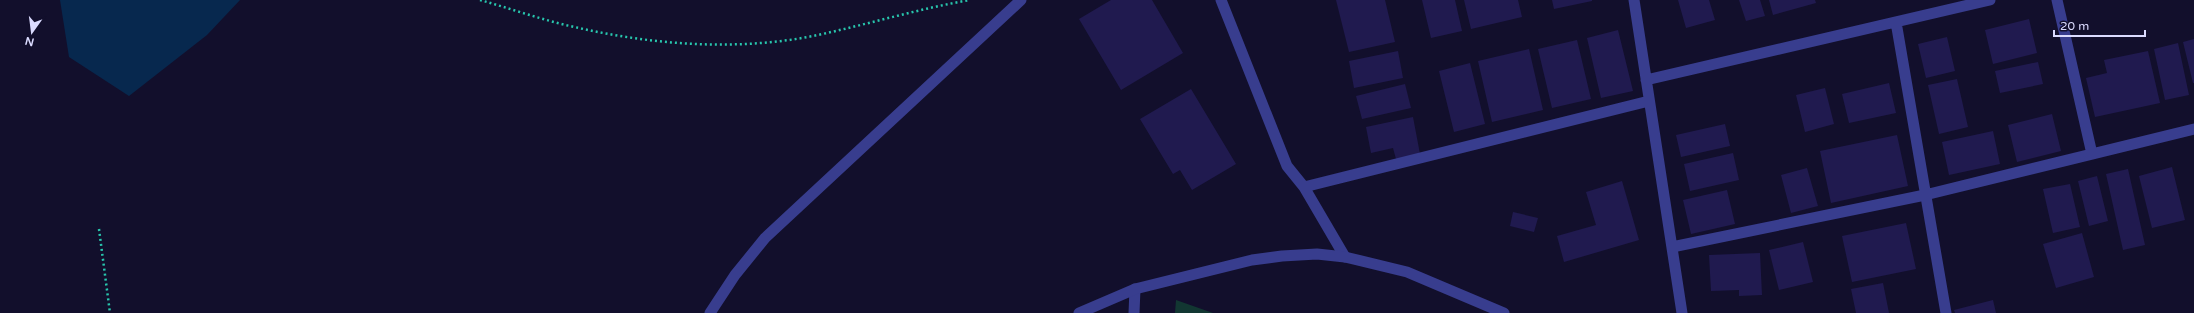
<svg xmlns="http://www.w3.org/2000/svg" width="2194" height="313" font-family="'Varela Round',sans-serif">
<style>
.pitch{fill:#123732}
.water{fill:#07284e}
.building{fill:#201a4f}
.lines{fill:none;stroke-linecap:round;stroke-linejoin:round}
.path{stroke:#28c6ad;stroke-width:2.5;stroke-dasharray:2 3;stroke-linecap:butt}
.minor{stroke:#383d8e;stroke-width:11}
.tertiary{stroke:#383d8e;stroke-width:11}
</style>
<rect width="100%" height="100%" fill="#120f2c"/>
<path class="pitch" d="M1176 300 1213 313H1175Z"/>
<path class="water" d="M60 0H240L207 35 129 96 69 57Z"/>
<path class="building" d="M1111 0H1152L1183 53 1121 90 1079 19Z
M1336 0H1385L1395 42 1349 52Z
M1422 0H1455L1462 31 1431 38Z
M1464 0H1518L1522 17 1471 29Z
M1552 0H1592V1L1554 9Z
M1678 0H1709L1715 20 1686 28Z
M1739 0H1760L1765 16 1746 21Z
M1769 0H1815L1816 3 1773 15Z
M2029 19 2037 53 1993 64 1985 30Z
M1618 30 1633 91 1601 98 1587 38Z
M1947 37 1955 71 1926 78 1918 44Z
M2194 39V83H2193L2183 42Z
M1577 40 1591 99 1552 108 1538 49Z
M2178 43 2189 95 2165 100 2154 49Z
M1529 49 1543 110 1492 122 1478 61Z
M1398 51 1403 78 1354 88 1349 61Z
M2148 51 2160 103 2095 117 2086 78 2107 73 2104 60Z
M2038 62 2043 84 2000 93 1995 71Z
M1470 63 1485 124 1454 132 1439 71Z
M1957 79 1968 127 1939 134 1928 85Z
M1889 83 1896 113 1849 123 1842 94Z
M1405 84 1411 108 1362 119 1356 96Z
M1825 88 1834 124 1805 132 1796 95Z
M1191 89 1236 164 1192 190 1180 170 1173 174 1140 119Z
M2052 114 2061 151 2017 162 2008 125Z
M1413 117 1420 154 1396 159 1393 148 1371 153 1366 127Z
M1725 124 1730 146 1681 157 1676 135Z
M1993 131 2000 164 1949 175 1942 142Z
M1897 135 1908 186 1831 203 1820 151Z
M1733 153 1739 180 1690 191 1684 164Z
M2172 167 2185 220 2152 228 2139 176Z
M1807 168 1818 206 1791 213 1781 175Z
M2128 169 2145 245 2123 250 2106 174Z
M2097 176 2108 221 2089 226 2078 181Z
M1622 181 1639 240 1564 262 1557 236 1596 225 1586 192Z
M2070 184 2080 227 2053 233 2043 189Z
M1727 190 1735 224 1691 234 1683 200Z
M1513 212 1538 218 1534 232 1510 226Z
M1906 223 1916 269 1852 282 1842 236Z
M2082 233 2094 277 2056 288 2043 244Z
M1803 242 1813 282 1779 290 1769 250Z
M1760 253 1762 295 1739 296V290L1711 291 1709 255Z
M1883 283 1889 313H1856L1851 289Z
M1993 300 1996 313H1955L1954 310Z"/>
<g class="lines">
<path class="path" d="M480 0C512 9 545 21 579 28 655 45 736 51 813 36 866 25 917 9 970 0
M99 229 110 313"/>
<path class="minor" d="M1221 0 1287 166 1304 187 1345 257
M1634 0 1682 313
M2057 0 2092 154
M1896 22 1946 313
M1646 80 1990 0
M1304 187 1649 101
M1672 247 1925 195 2194 129
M710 313 735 275 765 238 1021 0
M1134 313 1135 289"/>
<path class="tertiary" d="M1079 313 1135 289 1252 260 1282 256 1317 254 1345 257 1407 272 1504 313"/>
</g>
<g transform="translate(32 32) rotate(194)" stroke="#120f2c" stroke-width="3" paint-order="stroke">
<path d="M0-3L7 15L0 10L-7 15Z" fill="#dbdbff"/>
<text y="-6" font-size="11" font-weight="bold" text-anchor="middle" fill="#dbdbff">N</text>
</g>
<path d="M2054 30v6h91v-6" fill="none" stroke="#dbdbff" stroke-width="2"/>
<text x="2060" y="30" font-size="12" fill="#dbdbff" stroke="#120f2c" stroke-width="3" paint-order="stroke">20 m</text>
</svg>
